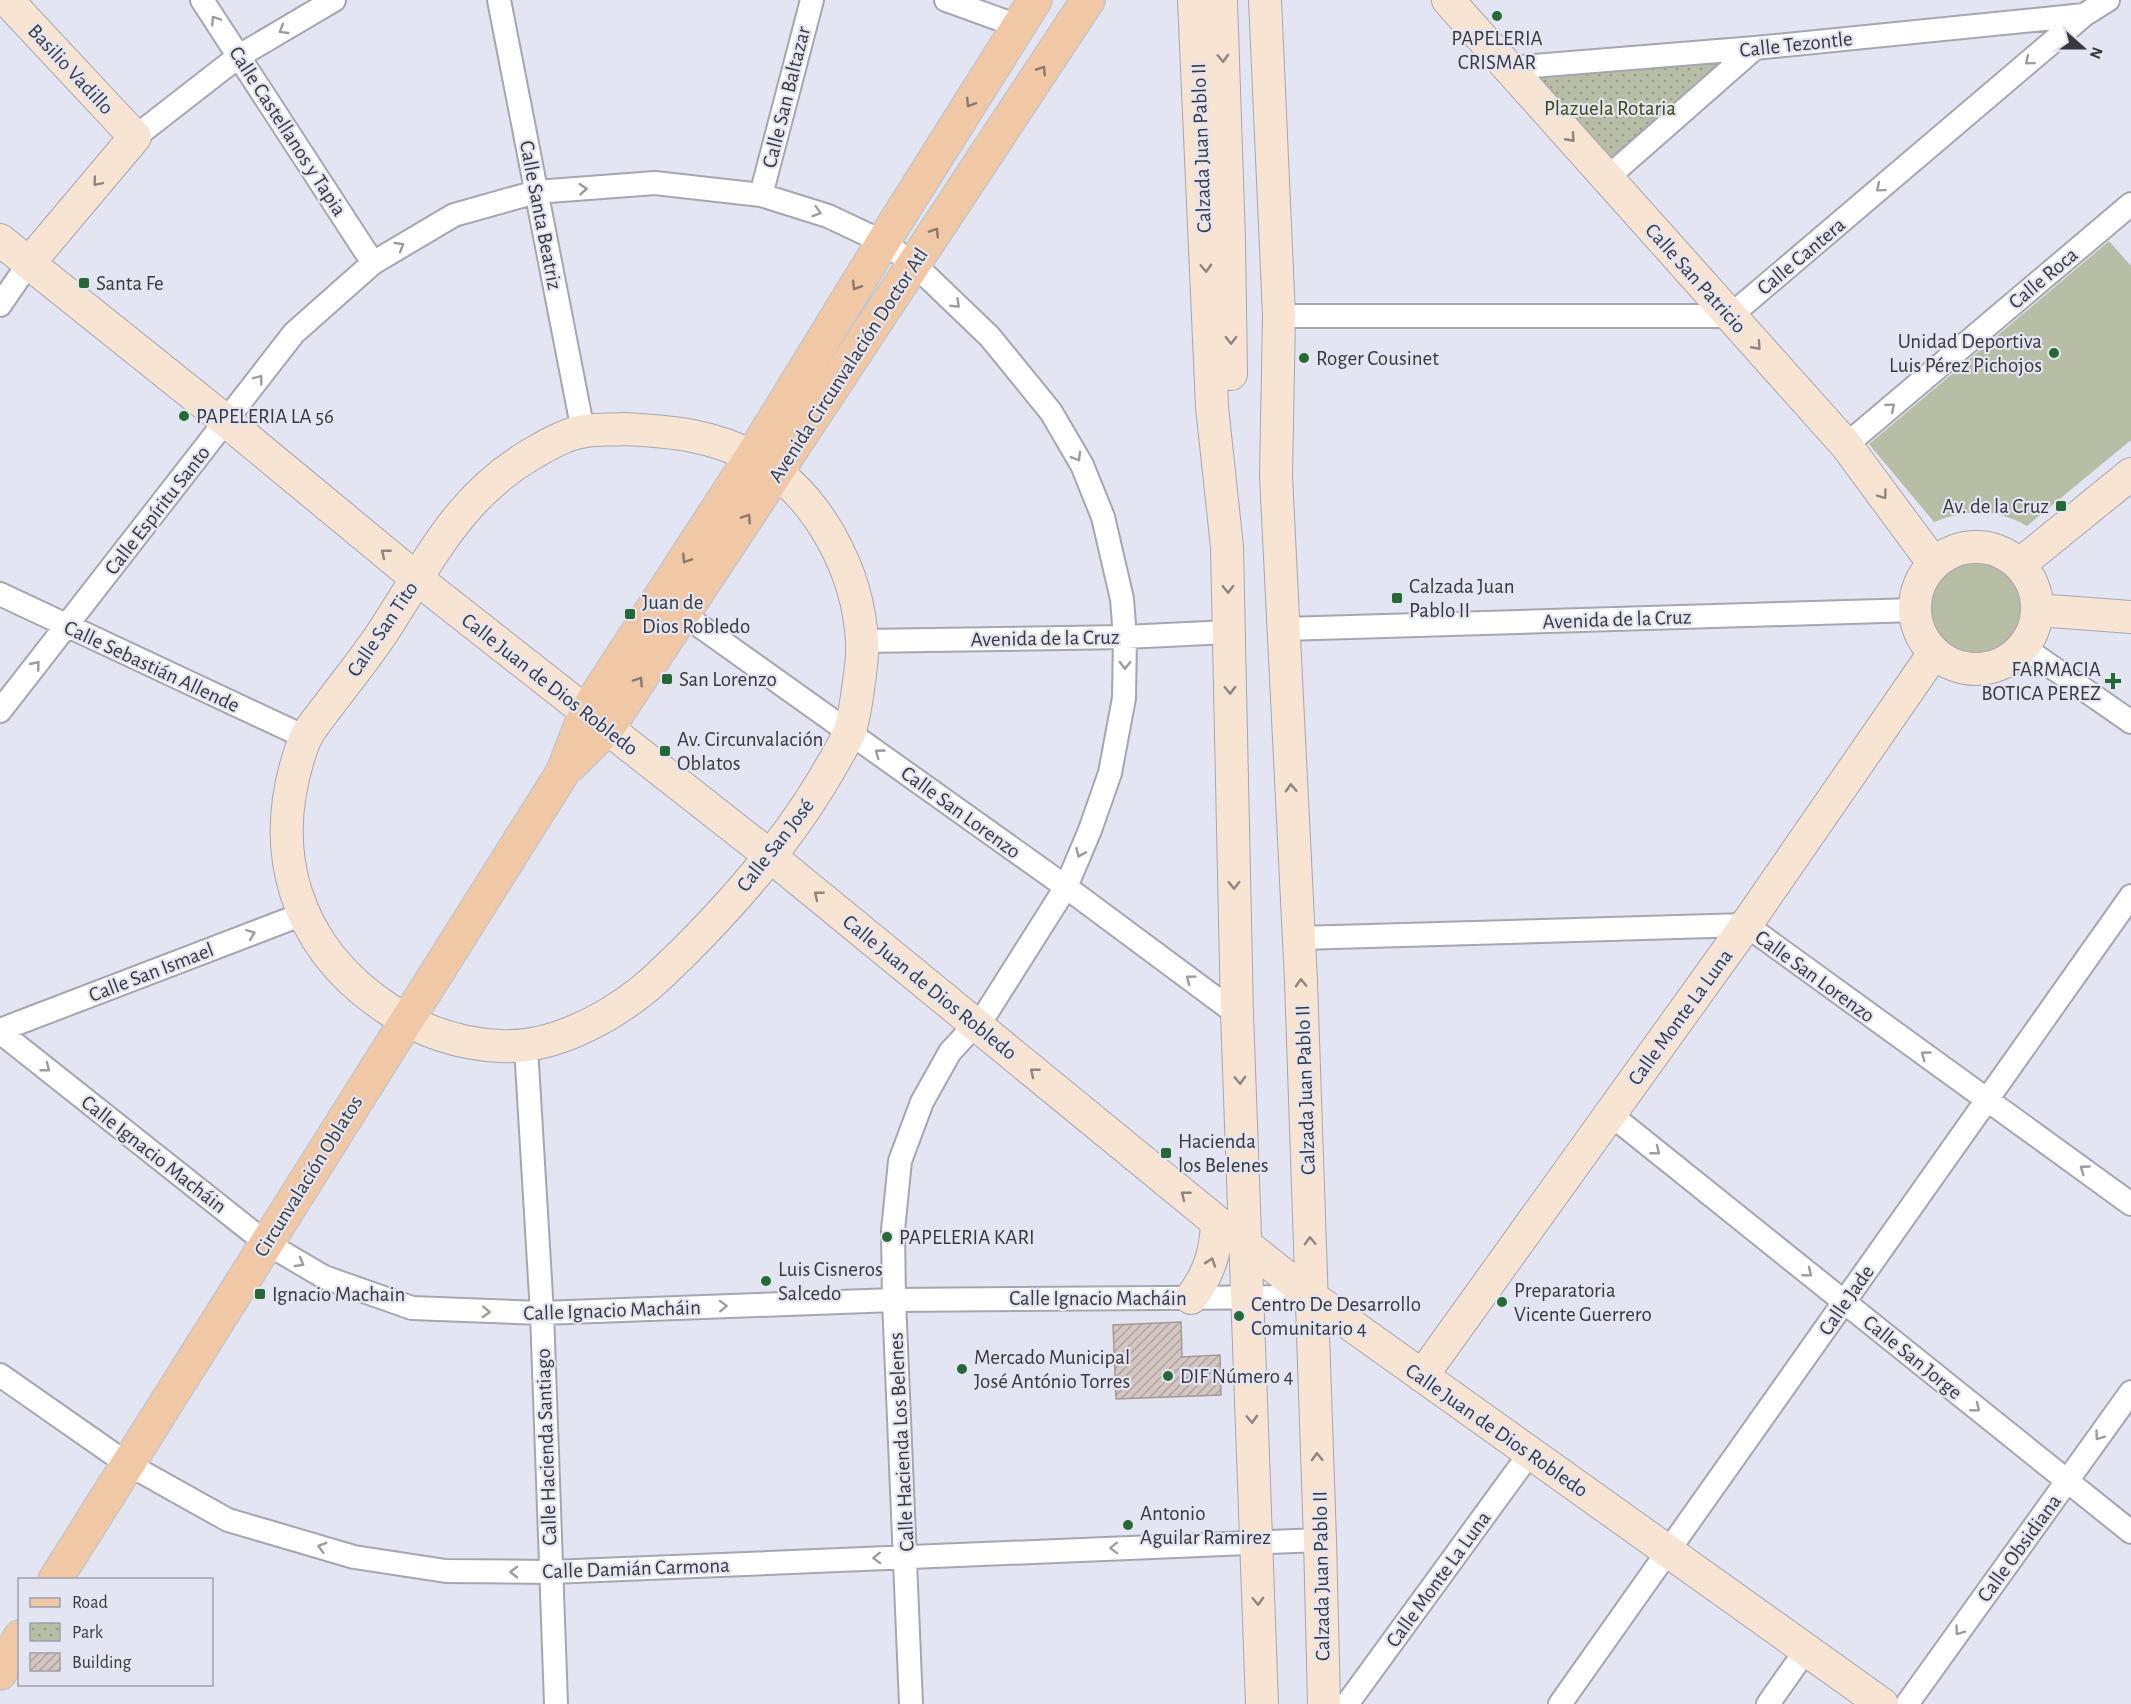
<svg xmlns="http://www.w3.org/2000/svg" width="2131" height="1704" font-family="'Alegreya Sans',sans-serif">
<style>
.park{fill:url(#park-dots)}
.garden{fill:#b8bda6}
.building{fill:url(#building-hatch);stroke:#a59893;stroke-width:1.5}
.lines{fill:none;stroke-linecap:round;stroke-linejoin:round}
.street-casing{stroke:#a5a6b1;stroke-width:26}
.secondary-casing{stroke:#a5a6b1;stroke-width:34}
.primary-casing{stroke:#c7c7c9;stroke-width:36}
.street{stroke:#fff;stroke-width:22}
.secondary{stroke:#f8e4d3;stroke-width:32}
.primary{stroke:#f0c8a6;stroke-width:33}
.oneway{stroke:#9c9c9e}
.oneway2{stroke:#8e8580}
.oneway3{stroke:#8b796c}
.poi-dot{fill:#256a36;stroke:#e4e5f2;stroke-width:2}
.labels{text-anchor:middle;stroke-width:4.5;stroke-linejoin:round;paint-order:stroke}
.poi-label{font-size:21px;fill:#38383d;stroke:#e4e5f2;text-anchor:start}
.street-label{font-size:21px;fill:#38383d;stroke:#e4e5f2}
.park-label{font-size:21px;fill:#3e470e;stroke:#e4e5f2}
</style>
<defs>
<pattern id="park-dots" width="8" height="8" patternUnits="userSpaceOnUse" patternTransform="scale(1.5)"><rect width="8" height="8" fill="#b8bda6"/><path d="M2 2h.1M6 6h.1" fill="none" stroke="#979b88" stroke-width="1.8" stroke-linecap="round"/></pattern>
<pattern id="building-hatch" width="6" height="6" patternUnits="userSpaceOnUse" patternTransform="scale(1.5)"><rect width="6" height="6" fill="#d4c7c2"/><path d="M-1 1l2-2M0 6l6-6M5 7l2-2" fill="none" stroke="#ada39f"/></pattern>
</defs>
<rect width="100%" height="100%" fill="#e4e5f2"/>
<path class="park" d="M1726 58 1606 162 1532 77Z"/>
<path class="garden" d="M2109 241 2131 266V440L2027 526C1994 508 1969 509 1934 522L1869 444Z
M1927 607a47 47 0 1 1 94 0a47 47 0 1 1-94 0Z"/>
<path class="building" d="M1181 1322 1182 1357 1220 1355 1221 1395 1116 1399 1113 1325Z"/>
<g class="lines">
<g class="street-casing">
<path id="street" d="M202 0 373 263
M499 0 583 431
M946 0 1018 26
M1509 68 1755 48 2084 15
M135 137 239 56 334 0
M1607 178 1755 48
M761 195 812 0
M0 305 29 263
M1279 316H1730L2084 15 2108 0
M1846 445 2131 204
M0 594 305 737
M683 614 1066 887 1237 1014
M1284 629 1915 610
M862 641 1125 637 1228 632
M2023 647 2131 722
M0 711 294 333 373 263 454 215 536 192 655 183 761 195 828 216 883 242 914 264 990 337 1051 412 1082 465 1103 517 1122 599 1125 637 1124 698 1110 773 1090 830 1066 887 987 1012 950 1052 922 1102 900 1161 893 1230 894 1300 911 1704
M1299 938 1746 925 2131 1204
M0 1030 303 914
M0 1032 266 1243 324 1277 412 1308 542 1313 894 1300 1312 1297
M526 1047 542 1313 556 1704
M1610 1114 2131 1532
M0 1375 126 1463 228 1520 354 1557 446 1571 551 1572 1320 1540
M1347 1704 1530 1453
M1560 1704 2131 896
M1768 1704 1806 1650
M1907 1704 2131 1392"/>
</g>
<g class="secondary-casing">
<path id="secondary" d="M7 0 135 137 29 263
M1194 0 1212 407 1227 547 1237 1014 1262 1704
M1221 0 1229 240 1231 374
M1265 0 1279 316 1276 476 1301 981 1320 1540 1324 1704
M1448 0 1846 445 1934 564
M0 240 226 421 416 578 770 856 1217 1222 1312 1297 1882 1704
M623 429C669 431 715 435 756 459 818 494 859 572 862 643 863 658 860 674 858 689 856 703 854 720 849 733 842 750 831 766 822 782 784 845 735 901 683 953 670 965 657 979 643 990 604 1021 550 1049 500 1046 460 1044 421 1031 388 1009 294 947 265 849 303 744 308 730 319 718 328 706 348 679 370 653 388 624 432 556 461 494 535 452 551 443 568 433 586 431 598 429 611 430 623 429Z
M1915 608a61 61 0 1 1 122 0a61 61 0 1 1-122 0Z
M2019 565 2131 474
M2037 610 2131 617
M1191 1298C1209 1274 1216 1252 1217 1222
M1422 1376 1746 925 1934 653"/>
</g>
<g class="primary-casing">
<path id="primary" d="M570 765 607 729 1088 0
M55 1580 563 772 586 712 752 456 883 242 1035 0
M0 1673 20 1637"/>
</g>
<use href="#street" class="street"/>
<use href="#secondary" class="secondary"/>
<use href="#primary" class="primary"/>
</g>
<defs><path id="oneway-chevron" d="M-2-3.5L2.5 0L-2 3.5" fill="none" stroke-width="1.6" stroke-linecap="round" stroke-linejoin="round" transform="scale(1.5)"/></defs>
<g class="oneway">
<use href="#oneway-chevron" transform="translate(215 20) rotate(-123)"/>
<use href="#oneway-chevron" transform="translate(283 30) rotate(149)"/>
<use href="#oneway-chevron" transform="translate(2029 61) rotate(140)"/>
<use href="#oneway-chevron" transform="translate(1880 188) rotate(140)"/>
<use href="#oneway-chevron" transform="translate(583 189) rotate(-4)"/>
<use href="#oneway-chevron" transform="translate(817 212) rotate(17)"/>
<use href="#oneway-chevron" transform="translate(400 246) rotate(-31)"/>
<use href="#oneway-chevron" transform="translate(956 304) rotate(44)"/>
<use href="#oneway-chevron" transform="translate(259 379) rotate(-52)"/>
<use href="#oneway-chevron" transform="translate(1891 407) rotate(-40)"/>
<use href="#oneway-chevron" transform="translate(1077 457) rotate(60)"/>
<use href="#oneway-chevron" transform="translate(36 665) rotate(-51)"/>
<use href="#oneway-chevron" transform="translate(1125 665) rotate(91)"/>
<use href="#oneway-chevron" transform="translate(879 753) rotate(-144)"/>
<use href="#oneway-chevron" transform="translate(1080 853) rotate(114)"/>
<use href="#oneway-chevron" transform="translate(251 934) rotate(-21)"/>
<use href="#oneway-chevron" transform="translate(1190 979) rotate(-143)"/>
<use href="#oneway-chevron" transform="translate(1925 1055) rotate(-144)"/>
<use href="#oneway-chevron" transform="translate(46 1068) rotate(38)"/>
<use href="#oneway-chevron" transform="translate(1656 1151) rotate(39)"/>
<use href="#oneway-chevron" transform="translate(2084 1169) rotate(-144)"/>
<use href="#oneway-chevron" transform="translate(300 1263) rotate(30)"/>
<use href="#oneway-chevron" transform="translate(1808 1273) rotate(39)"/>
<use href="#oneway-chevron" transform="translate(723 1306) rotate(-2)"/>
<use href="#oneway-chevron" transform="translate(486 1312) rotate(3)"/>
<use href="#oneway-chevron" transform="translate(1976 1408) rotate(39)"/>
<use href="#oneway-chevron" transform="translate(2099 1436) rotate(126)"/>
<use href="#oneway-chevron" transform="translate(322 1547) rotate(-164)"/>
<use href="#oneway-chevron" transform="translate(1114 1548) rotate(178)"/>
<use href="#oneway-chevron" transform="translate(877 1558) rotate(178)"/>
<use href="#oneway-chevron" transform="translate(514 1572) rotate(-180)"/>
<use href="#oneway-chevron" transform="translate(1959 1631) rotate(126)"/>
</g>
<g class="oneway2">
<use href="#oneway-chevron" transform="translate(1223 58) rotate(88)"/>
<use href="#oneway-chevron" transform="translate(1571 138) rotate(48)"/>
<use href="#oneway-chevron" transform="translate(97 182) rotate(130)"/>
<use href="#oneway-chevron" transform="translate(1206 268) rotate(88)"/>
<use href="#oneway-chevron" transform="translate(1231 340) rotate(89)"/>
<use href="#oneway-chevron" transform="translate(1757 346) rotate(48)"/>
<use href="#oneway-chevron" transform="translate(1883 495) rotate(54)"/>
<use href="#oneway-chevron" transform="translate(385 553) rotate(-141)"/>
<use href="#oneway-chevron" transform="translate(1228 589) rotate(89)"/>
<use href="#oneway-chevron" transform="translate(1230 690) rotate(89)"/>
<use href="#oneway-chevron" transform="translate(1291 788) rotate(-93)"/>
<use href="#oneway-chevron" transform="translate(1234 885) rotate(89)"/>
<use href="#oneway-chevron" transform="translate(818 895) rotate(-141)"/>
<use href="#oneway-chevron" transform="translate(1301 983) rotate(-92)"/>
<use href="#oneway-chevron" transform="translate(1034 1072) rotate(-141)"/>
<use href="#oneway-chevron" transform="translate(1240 1080) rotate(88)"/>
<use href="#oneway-chevron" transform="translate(1185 1195) rotate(-141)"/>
<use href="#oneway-chevron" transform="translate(1310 1241) rotate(-92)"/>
<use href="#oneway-chevron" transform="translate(1211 1262) rotate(-71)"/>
<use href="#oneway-chevron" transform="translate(1252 1419) rotate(88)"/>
<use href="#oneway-chevron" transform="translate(1317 1457) rotate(-92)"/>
<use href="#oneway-chevron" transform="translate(1258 1601) rotate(88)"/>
</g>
<g class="oneway3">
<use href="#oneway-chevron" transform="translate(1042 70) rotate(-57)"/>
<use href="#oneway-chevron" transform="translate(970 103) rotate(122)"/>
<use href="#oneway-chevron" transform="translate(935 232) rotate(-57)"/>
<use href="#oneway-chevron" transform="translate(856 286) rotate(121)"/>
<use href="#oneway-chevron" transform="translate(747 518) rotate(-57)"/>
<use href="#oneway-chevron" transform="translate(686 559) rotate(123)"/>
<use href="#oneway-chevron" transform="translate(639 681) rotate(-57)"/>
</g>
<g class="poi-dot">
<circle cx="1497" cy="16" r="6"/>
<rect x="78" y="277" width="12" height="12" rx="3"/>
<circle cx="2054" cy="353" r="6"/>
<circle cx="1304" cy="358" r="6"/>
<circle cx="184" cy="416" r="6"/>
<rect x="2055" y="500" width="12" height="12" rx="3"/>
<rect x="1391" y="592" width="12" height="12" rx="3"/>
<rect x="624" y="608" width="12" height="12" rx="3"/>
<rect x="661" y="673" width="12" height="12" rx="3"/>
<path d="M2110 672h6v6h6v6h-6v6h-6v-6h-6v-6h6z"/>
<rect x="659" y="745" width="12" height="12" rx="3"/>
<rect x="1160" y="1147" width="12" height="12" rx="3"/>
<circle cx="887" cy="1237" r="6"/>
<circle cx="766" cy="1281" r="6"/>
<rect x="254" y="1288" width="12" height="12" rx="3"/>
<circle cx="1502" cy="1302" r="6"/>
<circle cx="1239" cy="1316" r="6"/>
<circle cx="962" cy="1369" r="6"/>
<circle cx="1168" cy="1376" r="6"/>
<circle cx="1128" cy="1525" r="6"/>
</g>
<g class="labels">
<g class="poi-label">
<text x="1497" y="45" text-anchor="middle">PAPELERIA<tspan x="1497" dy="24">CRISMAR</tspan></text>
<text x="96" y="290">Santa Fe</text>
<text x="2042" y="348" text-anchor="end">Unidad Deportiva<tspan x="2042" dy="24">Luis Pérez Pichojos</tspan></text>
<text x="1316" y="365">Roger Cousinet</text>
<text x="196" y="423">PAPELERIA LA 56</text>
<text x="2049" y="513" text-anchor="end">Av. de la Cruz</text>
<text x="1409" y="593">Calzada Juan<tspan x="1409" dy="24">Pablo II</tspan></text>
<text x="642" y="609">Juan de<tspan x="642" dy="24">Dios Robledo</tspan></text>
<text x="2101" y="676" text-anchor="end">FARMACIA<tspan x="2101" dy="24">BOTICA PEREZ</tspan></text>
<text x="679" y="686">San Lorenzo</text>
<text x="677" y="746">Av. Circunvalación<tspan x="677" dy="24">Oblatos</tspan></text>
<text x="1178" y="1148">Hacienda<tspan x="1178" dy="24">los Belenes</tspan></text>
<text x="899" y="1244">PAPELERIA KARI</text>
<text x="778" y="1276">Luis Cisneros<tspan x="778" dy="24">Salcedo</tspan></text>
<text x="1514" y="1297">Preparatoria<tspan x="1514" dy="24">Vicente Guerrero</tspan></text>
<text x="272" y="1301">Ignacio Machain</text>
<text x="1251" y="1311">Centro De Desarrollo<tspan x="1251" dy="24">Comunitario 4</tspan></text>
<text x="974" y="1364">Mercado Municipal<tspan x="974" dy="24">José António Torres</tspan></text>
<text x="1180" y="1383">DIF Número 4</text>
<text x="1140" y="1520">Antonio<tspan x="1140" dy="24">Aguilar Ramirez</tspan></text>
</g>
<g class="street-label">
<text transform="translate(1796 44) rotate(-6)" y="7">Calle Tezontle</text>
<text transform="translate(71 69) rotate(47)" y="7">Basilio Vadillo</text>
<text transform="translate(786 97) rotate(-76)" y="7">Calle San Baltazar</text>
<text transform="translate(288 131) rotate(57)" y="7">Calle Castellanos y Tapia</text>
<text transform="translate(1201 148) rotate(-92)" y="7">Calzada Juan Pablo II</text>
<text transform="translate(541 215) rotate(79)" y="7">Calle Santa Beatriz</text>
<text transform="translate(1801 256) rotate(-40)" y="7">Calle Cantera</text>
<text transform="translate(1696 278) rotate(48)" y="7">Calle San Patricio</text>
<text transform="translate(2043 278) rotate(-40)" y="7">Calle Roca</text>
<text transform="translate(848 365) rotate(-57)" y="7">Avenida Circunvalación Doctor Atl</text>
<text transform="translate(157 510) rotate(-52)" y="7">Calle Espíritu Santo</text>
<text transform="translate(1617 619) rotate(-2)" y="7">Avenida de la Cruz</text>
<text transform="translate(382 629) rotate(-56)" y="7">Calle San Tito</text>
<text transform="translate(1045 638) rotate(-1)" y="7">Avenida de la Cruz</text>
<text transform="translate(152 666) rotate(25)" y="7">Calle Sebastián Allende</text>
<text transform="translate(550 684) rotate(38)" y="7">Calle Juan de Dios Robledo</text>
<text transform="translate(961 812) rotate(36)" y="7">Calle San Lorenzo</text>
<text transform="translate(775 845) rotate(-52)" y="7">Calle San José</text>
<text transform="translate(151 972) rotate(-21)" y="7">Calle San Ismael</text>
<text transform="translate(1815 976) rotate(36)" y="7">Calle San Lorenzo</text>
<text transform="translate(930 987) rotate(39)" y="7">Calle Juan de Dios Robledo</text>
<text transform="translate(1680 1017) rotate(-54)" y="7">Calle Monte La Luna</text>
<text transform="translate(1305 1090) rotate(-92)" y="7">Calzada Juan Pablo II</text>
<text transform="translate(154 1154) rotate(38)" y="7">Calle Ignacio Macháin</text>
<text transform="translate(308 1176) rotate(-58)" y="7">Circunvalación Oblatos</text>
<text x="1098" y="1305">Calle Ignacio Macháin</text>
<text transform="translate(1846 1300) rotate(-55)" y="7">Calle Jade</text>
<text transform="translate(612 1310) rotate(-2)" y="7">Calle Ignacio Macháin</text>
<text transform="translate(1913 1357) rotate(39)" y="7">Calle San Jorge</text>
<text transform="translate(1497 1430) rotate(35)" y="7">Calle Juan de Dios Robledo</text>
<text transform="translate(901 1442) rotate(-93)" y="7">Calle Hacienda Los Belenes</text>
<text transform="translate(546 1447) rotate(-92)" y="7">Calle Hacienda Santiago</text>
<text transform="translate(2019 1548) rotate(-54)" y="7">Calle Obsidiana</text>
<text transform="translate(636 1568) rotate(-2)" y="7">Calle Damián Carmona</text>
<text transform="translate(1321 1576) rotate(-91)" y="7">Calzada Juan Pablo II</text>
<text transform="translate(1438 1579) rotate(-54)" y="7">Calle Monte La Luna</text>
</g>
<g class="park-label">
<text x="1610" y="115">Plazuela Rotaria</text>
</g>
</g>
<rect x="18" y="1578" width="195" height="108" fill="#e4e5f2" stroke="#9fa0aa" stroke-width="1.5"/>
<rect x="30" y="1598" width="30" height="9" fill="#f0c8a6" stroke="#9fa0aa" stroke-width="1.5"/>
<text x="72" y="1608" font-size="18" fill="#38383d">Road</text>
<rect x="30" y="1623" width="30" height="18" fill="url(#park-dots)" stroke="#9fa0aa" stroke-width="1.5"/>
<text x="72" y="1638" font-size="18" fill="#38383d">Park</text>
<rect x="30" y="1653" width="30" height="18" fill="url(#building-hatch)" stroke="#9fa0aa" stroke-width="1.5"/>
<text x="72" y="1668" font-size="18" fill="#38383d">Building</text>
<g transform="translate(2083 48) rotate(111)" stroke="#e4e5f2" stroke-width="4.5" paint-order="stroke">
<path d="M0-4.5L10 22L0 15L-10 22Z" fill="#38383d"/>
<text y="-9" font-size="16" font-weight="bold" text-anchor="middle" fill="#38383d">N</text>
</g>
</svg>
